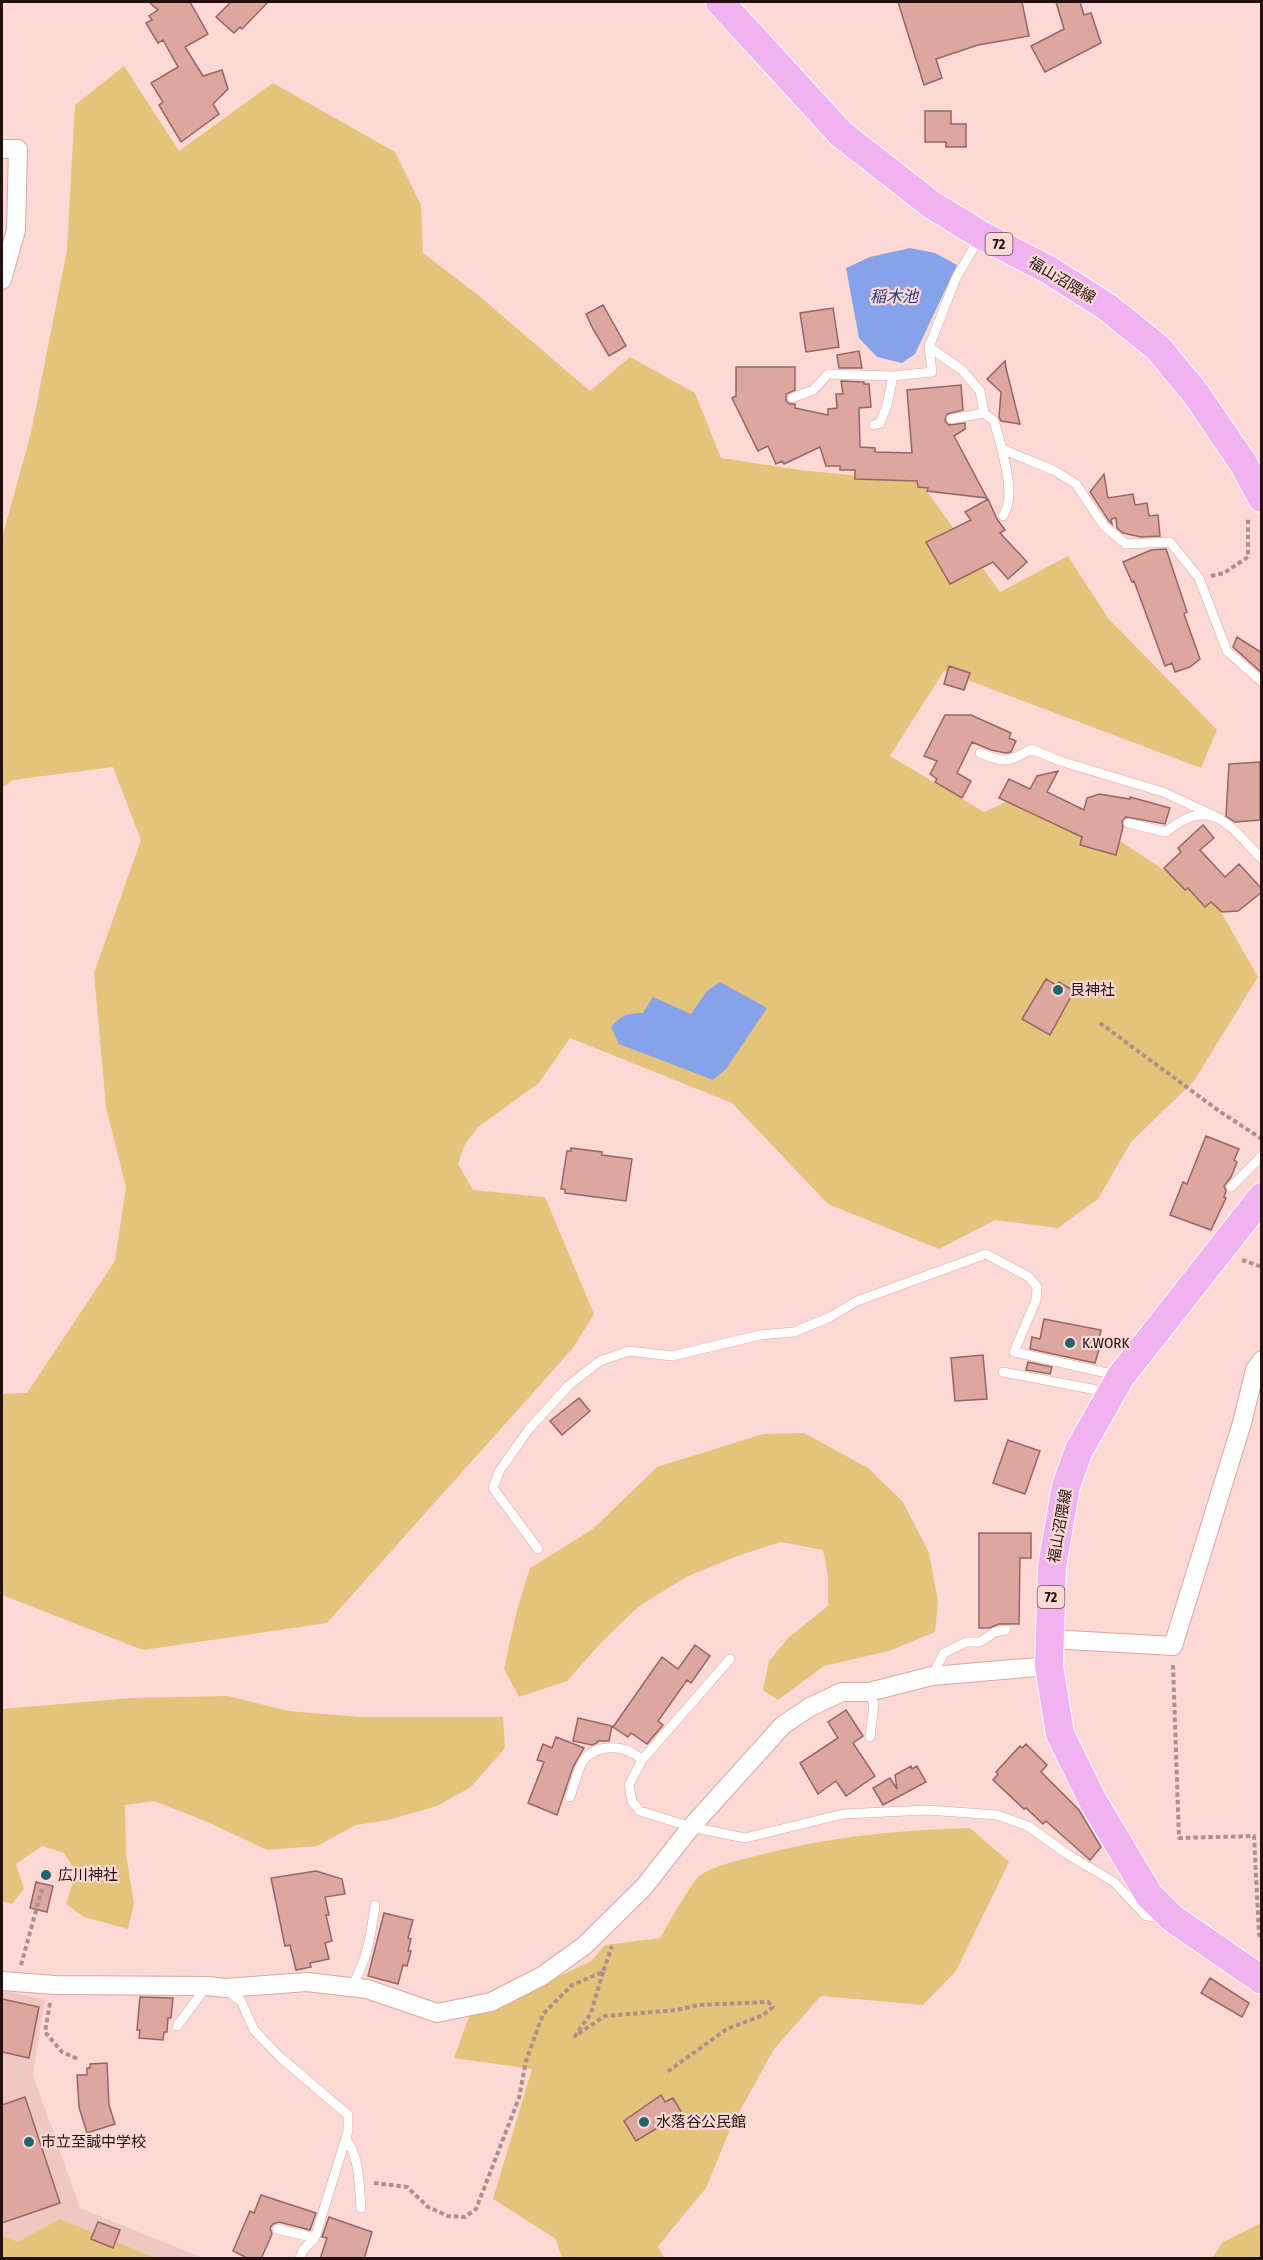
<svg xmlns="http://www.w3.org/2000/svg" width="1263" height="2260" font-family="'Fira Sans Condensed','Noto Sans JP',sans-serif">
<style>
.built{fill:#efc8c2}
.green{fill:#e4c47a}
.water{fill:#86a2ea}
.building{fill:#dda69f;stroke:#986660;stroke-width:1.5}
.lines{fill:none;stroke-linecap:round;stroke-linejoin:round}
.service-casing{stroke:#dca69e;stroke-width:10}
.minor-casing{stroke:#dca69e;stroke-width:20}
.primary-casing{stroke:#fff;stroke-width:30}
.path{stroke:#ad908c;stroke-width:4;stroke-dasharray:4.5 3;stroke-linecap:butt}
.service{stroke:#fff;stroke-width:9}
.minor{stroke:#fff;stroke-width:18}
.primary{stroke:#f1b2f0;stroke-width:28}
.poi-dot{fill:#1c6771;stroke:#fcd9d4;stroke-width:2}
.labels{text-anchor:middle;stroke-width:4.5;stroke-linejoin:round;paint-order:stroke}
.shield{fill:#fcd9d4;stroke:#654d49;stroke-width:1.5}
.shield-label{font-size:14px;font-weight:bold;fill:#24110e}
.street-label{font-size:15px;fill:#24110e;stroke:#fcd9d4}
.poi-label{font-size:15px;fill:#24110e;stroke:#fcd9d4;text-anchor:start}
.water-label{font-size:16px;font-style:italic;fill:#21388b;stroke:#fcd9d4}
</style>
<rect width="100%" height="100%" fill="#fcd9d4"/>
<path class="built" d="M2 1991 45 1999 33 2075 80 2208 203 2258H2Z"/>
<path class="green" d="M124 66 179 151 273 83 395 152 421 205 423 253 478 295 590 391 630 357 695 393 721 458 800 470 920 482 1000 592 1068 556 1108 618 1217 730 1201 768 944 671 890 756 984 812 1015 798 1117 839 1217 905 1258 977 1194 1081 1131 1142 1098 1199 1058 1228 995 1220 939 1249 828 1204 732 1103 570 1038 539 1083 478 1127 465 1144 458 1164 473 1190 545 1197 594 1314 573 1348 327 1623 143 1650 2 1595V1394L27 1393 115 1261 126 1187 106 1107 94 973 141 840 113 767 13 780 2 788V538L31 433 67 250 75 105Z
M804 1433 868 1468 903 1502 929 1553 938 1601 935 1632 889 1651 824 1666 778 1700 763 1690 769 1661 789 1637 828 1606V1576L823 1550 781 1542 740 1555 686 1577 638 1607 600 1644 567 1681 519 1697 504 1669 517 1610 530 1568 593 1529 657 1467 763 1434Z
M228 1696 289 1711 360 1717H503L505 1748 471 1787 437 1806 388 1820 356 1825 317 1846 267 1850 210 1823 154 1801 125 1805 126 1854 134 1904 128 1929 84 1917 66 1904 76 1872 64 1853 42 1846 16 1864 24 1889 12 1904 2 1901V1709L131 1698Z
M970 1828 1009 1862 956 1971 923 2005 821 1996 774 2049 731 2127 706 2188 658 2246 664 2258H562L556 2239 493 2199 532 2069 454 2058 470 2014 491 2009 591 1961 605 1945 660 1938C667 1927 692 1881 699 1876 713 1866 739 1860 756 1856 826 1837 897 1830 970 1828Z
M60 2219 156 2258H2V2236L18 2242Z
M1261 2223V2258H1212L1223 2242Z"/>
<path class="water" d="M910 248 935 253 957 265 915 354 902 363 877 357 859 338 846 268 870 257Z
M720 982 767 1008 726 1069 713 1080 619 1044 611 1027C621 1015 628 1013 643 1013L653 997 691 1014 707 991Z"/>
<path class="building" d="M149 2H190L208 34 185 47 203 76 222 70 228 89 213 104 219 114 181 142 159 105 163 102 151 83 178 67 163 40 158 43 146 23 152 20 149 16 158 10Z
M231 2H268L242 29 240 27 234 33 216 17Z
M898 2H1022L1029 36 978 45 936 59 942 78 924 85Z
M1056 2H1080L1084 15 1091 13 1101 43 1045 72 1031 46 1064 29Z
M925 111H951V124H966V147H946V142H925Z
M603 305 626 346 609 356 593 329 586 314Z
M833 308 839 347 806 352 800 313Z
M859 351 862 368H839L837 355Z
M1005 361 1006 368 1020 424 1001 421 999 417 1001 392 987 379Z
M736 367H795V390L786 394V401L790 404H795V408L828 415V409L837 408 836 394H843L841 381 864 382V384H869L871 407 859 408 860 447 875 448V452L912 453 907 390 961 385 963 410 947 414 945 421 949 425 965 423V429L954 436 987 498 927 491 928 488 918 487 917 481 855 479V470H840V466H826L820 447 784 464 782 461 776 464 768 446 758 451 732 398 736 396Z
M1104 474 1108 498 1133 494 1135 505 1147 503 1149 516 1158 515 1160 536 1141 537 1123 533 1117 528 1116 518 1111 519 1112 524 1109 521 1090 492Z
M988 499 997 519 1005 530 1000 533 1027 562 1008 579 993 562 950 584 926 542 971 520 965 512Z
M1166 549 1187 612 1184 614 1200 659 1190 667 1175 672 1172 663 1165 666 1134 581 1132 582 1123 562 1151 550Z
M1237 637 1262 653V673L1233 647Z
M949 666 970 673 964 690 944 684Z
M945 715H971L1011 733 1009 738 1016 741 1011 752 1006 753 991 750 972 742 957 773 971 781 962 798 935 782 937 779 930 774 937 761 924 756Z
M1260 762V820L1235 822 1226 816 1229 764Z
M1058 771 1047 792 1084 810 1087 798 1099 794 1130 799V797L1170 808 1165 824 1126 817 1122 821 1123 827 1116 855 1080 845 1082 837 999 798 1009 779 1030 789 1037 776Z
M1203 825 1214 838 1200 850 1225 877 1239 864 1262 889V892L1238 911 1222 912 1211 902 1205 907 1188 888 1185 890 1164 868 1181 852 1178 848Z
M1046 979 1056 985 1059 982 1074 991 1050 1035 1022 1019Z
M1206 1136 1239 1149 1234 1160 1237 1162 1231 1177 1224 1186 1226 1191 1224 1197 1226 1198 1211 1230 1170 1215 1183 1182 1187 1184Z
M571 1148 602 1152V1155L632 1159 626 1201 565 1193V1189H561L567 1151H571Z
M1044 1319 1101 1330 1099 1339H1102L1095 1363 1030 1349 1032 1337 1040 1339Z
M983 1355 987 1399 955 1401 951 1358Z
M1028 1362 1052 1367 1050 1374 1026 1370Z
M579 1398 590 1411 562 1435 550 1421Z
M1008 1440 1040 1451 1025 1494 993 1483Z
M979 1533H1031V1558H1020L1019 1624H999L989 1628H979Z
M695 1645 710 1656 691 1683 687 1680 658 1721 663 1725 647 1744 631 1733 628 1737 613 1727 662 1657 678 1669Z
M846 1710 863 1736 853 1743 875 1776 846 1796 836 1781 818 1794 800 1763 838 1738 828 1722Z
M578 1718 612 1726 609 1741H598L597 1743 592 1745 573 1741Z
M556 1737 584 1748 573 1767 557 1815 528 1803 544 1762 537 1760 543 1744 552 1748Z
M1026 1744 1047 1765 1041 1772 1079 1810 1101 1847 1090 1860 1046 1821 1043 1824 1026 1808 1024 1809 993 1780 998 1774 996 1772 1020 1746 1022 1748Z
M911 1766 912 1769 917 1766 926 1782 883 1805 873 1788 890 1778 897 1789 895 1775Z
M316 1871 342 1879 345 1894 325 1897 329 1915H326L332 1941 325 1943 329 1959 310 1963 311 1967 296 1970 290 1945 285 1946 271 1878Z
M36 1882 53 1886 47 1912 30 1908Z
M384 1913 413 1920 408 1938 411 1939 408 1951H411L407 1966 403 1965 398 1984 368 1976Z
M1210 1978 1249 2003 1242 2017 1201 1993Z
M140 1997 173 1998 171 2018H168L167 2032H164L163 2040 139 2038 140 2030H137Z
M2 1999 39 2007 29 2058 2 2052Z
M107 2063 109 2105 115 2124 87 2133 79 2107 77 2075H87V2068H90V2064Z
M661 2095 665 2102 673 2098 682 2113 636 2141 624 2121Z
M25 2097 60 2203 2 2223V2105Z
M261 2195 316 2213 310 2230 279 2222 273 2224 270 2228 272 2234 261 2259H249L233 2251 250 2211 254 2213Z
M329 2217 372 2232 364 2259H320L327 2238 322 2237Z
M98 2222 120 2230 113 2248 91 2239Z"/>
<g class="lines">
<g class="service-casing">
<path id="service" d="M929 347 962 370 980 391 984 413 994 421 1002 449 1053 470 1076 484 1104 526 1126 544 1170 542 1199 578 1227 651 1262 682
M792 398 813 390 828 374 893 376 932 372 929 347 956 278 980 237
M951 419 984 413
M874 425 880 423 887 405 893 376
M1002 449C1006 471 1015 496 1003 516
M980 753C1004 763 1009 763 1031 749L1060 761 1163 792 1219 818
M1128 823 1166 832C1212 794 1229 826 1262 859
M1231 1187 1262 1156
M1003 1372 1107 1392
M538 1549 493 1488 500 1470 529 1429 569 1385 600 1361 629 1351 672 1356 760 1335 794 1332 830 1317 857 1301 986 1254 1029 1277 1037 1287 1036 1300 1014 1352 1116 1375
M730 1659 642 1760 629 1785 632 1801 640 1811 691 1827 745 1838 843 1814 927 1810 997 1815 1028 1826 1067 1854 1114 1882 1146 1916 1162 1917
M932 1676 944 1653 966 1642H980L995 1632 1006 1630
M869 1692 874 1704 870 1737
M570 1797C574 1786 577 1771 583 1761 597 1742 627 1745 642 1760
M351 1987C367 1962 371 1935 375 1905
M226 1990 241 2001 254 2030 280 2057 348 2115V2131L315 2238 303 2250 300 2258
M177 2026 207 1986
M346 2139C360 2158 359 2185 361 2208
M277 2229 315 2238"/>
</g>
<g class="minor-casing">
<path id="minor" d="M2 149H18L16 230 2 280
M1051 1639 1173 1646 1242 1423 1255 1370 1262 1360
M2 1981 55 1985 207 1986 225 1988 307 1982 367 1989 437 2013 491 2002 542 1976 584 1946 644 1887 691 1827 783 1725 810 1707 842 1692H869L932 1676 1049 1666"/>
</g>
<g class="primary-casing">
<path id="primary" d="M720 2 841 134 932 205 981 235 1049 270 1107 307 1158 348 1196 394 1243 463 1262 498
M1262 1197 1121 1376 1079 1450 1066 1486 1052 1566 1049 1666 1060 1734 1093 1801 1149 1895 1172 1918 1262 1980"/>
</g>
<path class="path" d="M1211 576 1224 573 1248 557V517
M1100 1023 1219 1111 1262 1139
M1242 1260 1262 1267
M1173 1665 1179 1838 1254 1836 1259 1934 1262 1941
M21 1965 42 1889
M603 1972 591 2013 575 2036 605 2016 677 2010 698 2005 768 2002 773 2007 763 2015 727 2029 667 2072
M50 2003 45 2032 62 2052 78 2059
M374 2183 407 2187 428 2207 448 2216 465 2217 476 2209 519 2098 526 2061 543 2014 572 1985 603 1972 612 1946"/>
<use href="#service" class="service"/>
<use href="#minor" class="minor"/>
<use href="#primary" class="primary"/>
</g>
<g class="poi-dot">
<circle cx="1058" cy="990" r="6"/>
<circle cx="1070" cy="1343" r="6"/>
<circle cx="46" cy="1875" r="6"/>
<circle cx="644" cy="2122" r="6"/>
<circle cx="29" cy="2142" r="6"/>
</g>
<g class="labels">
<g class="shield">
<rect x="985.5" y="233" width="27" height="22" rx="4.5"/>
<rect x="1037.5" y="1586" width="27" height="22" rx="4.5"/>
</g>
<g class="shield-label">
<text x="999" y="249">72</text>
<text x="1051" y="1602">72</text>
</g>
<g class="street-label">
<text transform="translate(1062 280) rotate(31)" y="5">福山沼隈線</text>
<text transform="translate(1060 1526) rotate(-80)" y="5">福山沼隈線</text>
</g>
<g class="poi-label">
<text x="1070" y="995">艮神社</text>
<text x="1082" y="1348">K.WORK</text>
<text x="58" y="1880">広川神社</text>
<text x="656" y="2127">水落谷公民館</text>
<text x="41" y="2147">市立至誠中学校</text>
</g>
<g class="water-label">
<text x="894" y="302">稲木池</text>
</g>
</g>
<rect width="1263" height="2260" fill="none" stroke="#24110e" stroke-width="6"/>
</svg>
